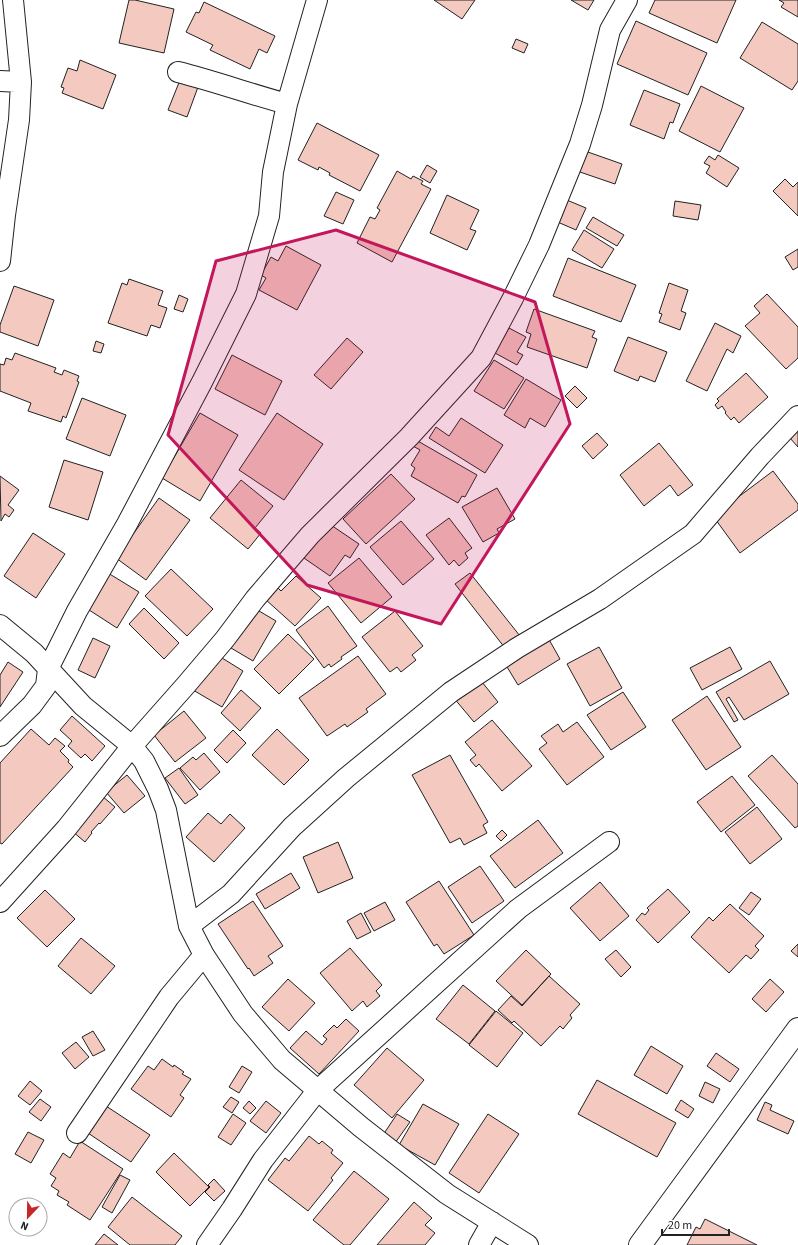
<svg xmlns="http://www.w3.org/2000/svg" width="798" height="1245" font-family="'Source Sans 3',sans-serif">
<style>
.building{fill:#f3c9c0;stroke:#222}
.lines{fill:none;stroke-linecap:round;stroke-linejoin:round}
.street-casing{stroke:#222;stroke-width:22}
.secondary-casing{stroke:#222;stroke-width:24}
.street{stroke:#fff;stroke-width:20}
.secondary{stroke:#fff;stroke-width:22}
.marked{fill:#c2185b;fill-opacity:0.2;stroke:#c2185b;stroke-width:3;stroke-linejoin:round}
</style>
<rect width="100%" height="100%" fill="#fff"/>
<path class="building" d="M129 0H135L174 9 164 53 119 43Z
M434 0H475L462 19Z
M571 0H594L588 10Z
M655 0H736L717 43 649 13Z
M779 0H798V17L781 7 784 3Z
M204 2 275 36 267 53 259 49 250 69 210 50 213 45 186 32 196 12 199 13Z
M636 21 707 53 688 95 617 64Z
M762 22 798 44V81L792 90 740 58Z
M516 39 528 44 524 53 512 48Z
M80 60 116 75 103 109 62 93 64 88 61 87 68 68 77 71Z
M180 80 198 87 187 117 168 110Z
M701 86 744 108 720 152 679 131Z
M644 90 680 104 673 123 670 122 664 139 630 125Z
M317 123 379 155 360 191 329 175 330 173 319 167 318 170 298 160Z
M585 151 622 164 615 184 577 171Z
M718 155 739 168 727 187 706 173 710 166 704 163 709 156 715 160Z
M427 165 437 171 430 183 420 177Z
M397 171 411 179 413 176 423 181 421 184 431 189 392 262 357 243 370 217 375 219 380 210 377 208Z
M785 179 793 187 798 182V216L773 191Z
M336 192 354 200 343 224 324 216Z
M447 195 479 210 470 229 476 231 467 250 430 233Z
M562 198 586 208 576 230 553 220Z
M675 201 701 205 698 220 673 216Z
M593 217 624 235 617 246 586 228Z
M584 230 614 249 602 268 572 250Z
M286 246 321 265 297 310 259 290 266 278 261 275 271 257 278 261Z
M798 249V267L793 270 785 257Z
M568 258 636 285 621 322 553 296Z
M129 279 163 291 158 305 167 308 160 328 151 325 147 336 108 323 122 283 127 285Z
M669 283 688 290 681 311 686 313 680 330 659 322 662 314 659 313Z
M14 286 54 300 38 346 0 332V325Z
M767 294 798 327V358L786 369 745 326 760 313 754 306Z
M179 295 188 299 183 312 174 309Z
M534 309 595 331 592 337 597 339 587 368 527 347 531 334 526 332Z
M715 323 741 336 733 353 727 349 707 391 686 381Z
M509 328 526 337 517 352 523 355 517 365 495 353Z
M628 337 667 352 655 382 640 376 638 381 614 371Z
M347 338 363 352 331 389 314 375Z
M96 341 104 344 101 353 93 351Z
M15 353 56 368 54 372 62 375 64 370 79 376 77 381 79 382 66 418 63 416 61 422 28 411 31 403 0 391V364L4 365 6 358 12 360Z
M232 355 282 381 265 415 215 389Z
M494 360 524 378 504 409 474 391Z
M746 373 768 397 739 423 734 417 731 420 725 413 726 412 722 406 718 409 715 405 719 401 717 399Z
M526 379 561 400 545 427 530 418 525 428 504 415Z
M575 386 587 398 577 408 565 396Z
M82 398 126 415 110 456 66 439Z
M200 413 238 435 200 501 162 478Z
M277 413 323 444 284 500 239 470Z
M461 418 503 445 485 473 429 438 436 427 449 436Z
M798 429V447L789 437Z
M597 433 608 445 593 459 582 446Z
M416 440 477 475 465 497 462 496 458 503 411 476 415 468 411 465 420 450 413 446Z
M659 443 693 485 678 496 670 485 644 506 620 475Z
M64 460 103 472 88 520 49 507Z
M773 471 798 504V510L740 553 713 516Z
M391 474 415 499 366 544 343 519Z
M0 476 19 490 8 505 14 510 9 517 5 514 1 521Z
M241 480 273 506 255 528 261 533 248 549 210 518Z
M497 488 515 519 497 529 499 533 483 542 462 507Z
M159 498 190 520 146 580 116 558Z
M449 518 472 548 465 553 468 558 459 566 454 560 449 565 426 535Z
M325 521 359 544 350 558 345 555 330 576 301 556Z
M401 521 434 559 403 585 370 547Z
M33 533 65 554 36 598 4 576Z
M359 558 392 597 361 623 328 583Z
M171 569 213 609 187 636 145 596Z
M108 573 139 592 117 628 86 608Z
M470 573 520 636 505 648 455 584Z
M296 576 321 598 295 626 265 599 276 586 281 591Z
M328 606 357 646 341 657 342 659 331 667 329 664 324 668 296 630Z
M144 608 179 643 164 659 129 624Z
M254 608 276 621 253 661 231 648Z
M395 611 423 646 412 655 416 660 401 672 397 667 390 672 362 637Z
M288 634 314 659 279 694 254 669Z
M547 636 560 659 518 685 504 662Z
M93 638 110 646 95 678 78 670Z
M599 647 622 688 590 706 567 664Z
M730 647 742 669 702 690 690 668Z
M214 653 243 671 222 707 193 690Z
M358 656 386 694 366 709 368 712 347 727 345 724 327 736 299 698Z
M770 661 789 694 744 720 729 697 726 699 738 720 734 722 716 692Z
M8 662 23 672 0 707V675Z
M478 677 498 702 474 722 453 697Z
M241 690 261 708 240 731 221 713Z
M623 692 646 727 611 750 587 715Z
M707 696 741 747 706 770 672 720Z
M184 711 206 738 175 762 154 735Z
M72 716 105 746 92 761 85 754 81 758 68 746 72 741 60 730Z
M492 720 532 766 502 791 479 764 476 767 470 760 476 755 465 742Z
M577 722 604 757 567 785 539 749 547 743 541 736 558 724 563 732Z
M31 729 49 745 55 738 65 746 60 751 69 760 68 762 73 767 2 844 0 843V763Z
M277 729 309 760 284 785 252 755Z
M233 730 246 743 227 763 214 750Z
M204 753 220 772 200 790 180 768 193 757 196 760Z
M450 755 488 822 483 825 487 833 464 845 460 838 450 843 412 775Z
M772 755 798 784V826L795 828 748 776Z
M179 768 198 795 185 804 165 778Z
M127 775 145 796 124 813 106 792Z
M732 776 755 805 721 832 697 802Z
M102 796 115 807 100 824 99 823 91 832 92 833 85 842 72 831Z
M757 807 782 839 750 864 725 832Z
M208 813 221 824 230 814 245 828 214 862 186 837Z
M538 820 563 853 515 888 490 856Z
M502 830 507 835 501 841 496 836Z
M338 842 353 878 318 893 303 857Z
M480 866 504 901 472 923 448 887Z
M291 873 300 888 265 909 256 894Z
M439 881 474 935 444 954 437 944 434 946 406 902Z
M600 882 629 916 600 941 570 908Z
M668 889 690 912 658 943 636 920 642 913 645 915 649 910 647 908Z
M45 890 75 919 47 947 17 918Z
M751 892 761 899 749 915 739 908Z
M253 901 283 946 268 956 273 963 254 976 249 968 248 969 218 924Z
M385 902 395 920 374 931 364 913Z
M730 904 764 936 755 946 759 950 751 959 746 955 729 973 691 937 709 917 713 921Z
M361 913 371 932 357 939 347 921Z
M81 938 115 966 91 994 58 966Z
M798 944V957L791 951Z
M350 948 382 985 376 991 380 996 367 1007 363 1001 352 1011 320 973Z
M526 950 551 974 522 1005 496 981Z
M616 950 631 967 621 977 605 959Z
M549 976 580 1004 570 1015 572 1018 563 1029 560 1026 541 1046 514 1021 512 1023 498 1010 511 996 522 1006Z
M288 979 315 1003 289 1031 262 1007Z
M770 979 784 992 766 1012 752 999Z
M463 985 495 1011 469 1044 436 1019Z
M496 1011 523 1033 497 1067 469 1045Z
M346 1019 359 1031 319 1074 290 1048 306 1031 322 1045 327 1039 323 1036 334 1025 337 1028Z
M93 1031 105 1050 93 1056 82 1037Z
M76 1042 89 1057 75 1069 62 1053Z
M651 1046 683 1066 667 1094 634 1075Z
M387 1048 424 1080 392 1118 354 1085Z
M716 1053 739 1069 730 1082 707 1066Z
M162 1059 173 1067 174 1065 184 1072 182 1074 191 1079 180 1095 184 1098 171 1117 131 1089 148 1066 154 1070Z
M242 1066 252 1072 239 1093 229 1087Z
M597 1080 676 1123 657 1157 578 1114Z
M30 1081 42 1091 30 1105 18 1096Z
M705 1082 720 1089 713 1103 699 1096Z
M231 1097 239 1102 232 1113 223 1107Z
M40 1099 51 1107 41 1121 29 1112Z
M681 1100 694 1109 688 1118 675 1110Z
M249 1101 256 1108 250 1114 243 1108Z
M266 1101 281 1113 266 1133 250 1121Z
M765 1102 772 1105 770 1110 794 1121 788 1134 757 1120Z
M103 1104 150 1135 131 1162 85 1131Z
M423 1104 459 1124 435 1165 399 1145Z
M233 1114 246 1123 231 1145 218 1137Z
M397 1114 410 1122 395 1143 383 1135Z
M488 1114 519 1134 479 1193 449 1173Z
M28 1132 44 1140 31 1163 15 1154Z
M309 1136 319 1144 322 1141 333 1150 331 1153 343 1163 331 1178 333 1180 308 1211 268 1180 285 1158 289 1161Z
M80 1141 123 1169 90 1220 67 1205 69 1202 57 1195 59 1191 51 1186 56 1178 50 1174 63 1153 70 1158Z
M174 1153 209 1187 190 1206 156 1172Z
M354 1171 389 1199 350 1245H344L313 1220Z
M120 1175 130 1180 112 1213 102 1207Z
M214 1179 225 1191 214 1201 205 1192 210 1187 208 1185Z
M132 1197 182 1236 175 1245H130L108 1227Z
M414 1202 432 1218 425 1225 435 1233 425 1245H377Z
M705 1219 757 1245H687L696 1227 700 1229Z
M104 1234 118 1245H95Z"/>
<g class="lines">
<g class="street-casing">
<path id="street" d="M178 72C214 81 250 94 287 104
M0 81 21 82
M0 261 5 215 19 120 21 82 13 0
M0 625 34 653 83 706 132 746 144 761 158 789 166 810 189 926 204 955 243 1014 282 1060 361 1127 447 1194 528 1245
M0 736 32 705 46 686 48 669 77 611 127 524 202 382 246 294 269 216 273 172 287 104 317 0
M0 902 66 829 132 746 186 685 225 639 255 599 310 535 409 437 481 358 513 298 539 245 580 144 592 105 610 30 627 0
M189 926 231 894 292 827 346 778 451 692 517 648 600 599 693 534 760 456 798 416
M77 1133 169 997 204 955
M207 1245 232 1209 263 1160 317 1091 518 909 609 842
M479 1245 492 1222"/>
</g>
<g class="secondary-casing">
<path id="secondary" d="M640 1245 798 1029"/>
</g>
<use href="#street" class="street"/>
<use href="#secondary" class="secondary"/>
</g>
<path class="marked" d="M336 230 535 302 570 424 441 624 307 585 168 435 216 261Z"/>
<g transform="translate(28 1217) rotate(202)"><circle r="19" fill="#ffffff" stroke="#a7a7a7"/>
<path d="M0-3L7 15L0 10L-7 15Z" fill="#c62828"/>
<text y="-6" font-size="11" font-weight="bold" text-anchor="middle" fill="#222222">N</text>
</g>
<path d="M662 1229v6h67v-6" fill="none" stroke="#222222" stroke-width="2"/>
<text x="668" y="1229" font-size="12" fill="#222222" stroke="#ffffff" stroke-width="3" paint-order="stroke">20 m</text>
</svg>
